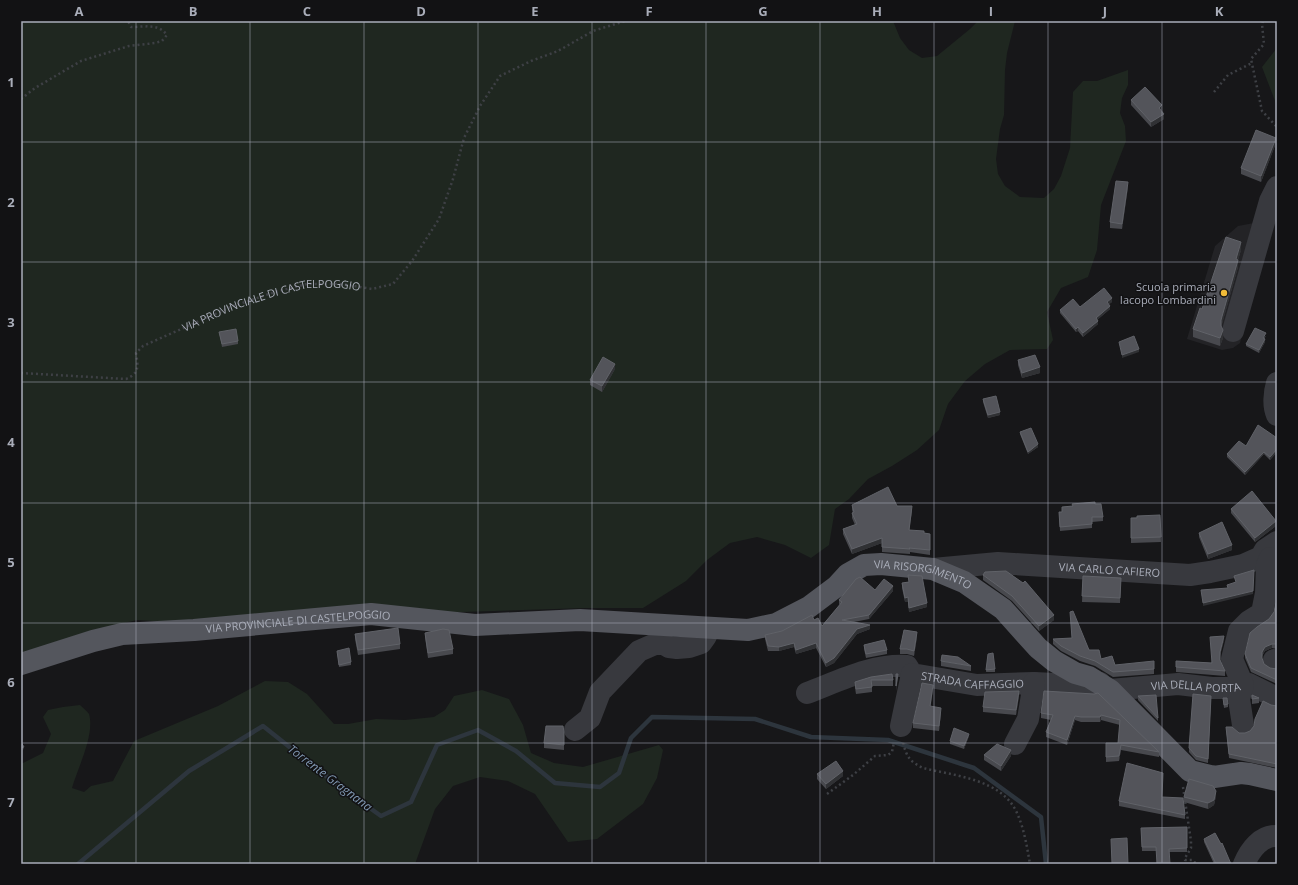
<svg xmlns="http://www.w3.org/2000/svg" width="1298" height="885" font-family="'Open Sans',sans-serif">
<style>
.built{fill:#232326}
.green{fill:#1f2720}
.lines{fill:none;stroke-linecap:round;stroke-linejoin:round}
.stream{stroke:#2d353d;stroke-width:4.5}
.path{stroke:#3e4045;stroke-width:2.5;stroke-dasharray:2 3;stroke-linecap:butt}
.minor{stroke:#38393e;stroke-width:22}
.major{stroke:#54565d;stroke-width:22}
.wall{fill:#48494e}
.shaded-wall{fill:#303134}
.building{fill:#53545a;stroke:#606268}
.grid{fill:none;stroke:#a9adb9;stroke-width:1;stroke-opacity:0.55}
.poi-dot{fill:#f1bb38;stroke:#121214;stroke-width:1.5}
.labels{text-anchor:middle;stroke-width:3;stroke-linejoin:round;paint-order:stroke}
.poi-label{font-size:11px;fill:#a9adb9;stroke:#121214;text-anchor:end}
.street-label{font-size:11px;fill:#a9adb9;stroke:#121214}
.water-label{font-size:12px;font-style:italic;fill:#8199b3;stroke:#121214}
.neatline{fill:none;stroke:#a9adb9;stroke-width:1.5}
.grid-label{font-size:13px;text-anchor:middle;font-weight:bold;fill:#a9adb9}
</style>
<rect width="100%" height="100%" fill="#171719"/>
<path class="built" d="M1274 211 1240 343 1233 348 1222 350 1187 339 1215 246 1238 226 1254 223Z"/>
<path class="green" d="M21 21H893L900 38 909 50 922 58 937 56 970 29 978 21H1015L1007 53 1005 70 1004 115 1000 129 996 159 998 174 1005 186 1020 197 1044 198 1054 189 1061 176 1070 148 1073 92 1083 81H1097L1128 70V85L1122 98 1120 113 1125 126 1126 141 1101 205 1097 250 1088 277 1061 288 1047 312 1053 340 1047 349 1010 350 985 364 965 381 948 404 939 430 917 450 892 466 868 479 849 499 835 509 829 545 811 558 785 545 757 537 730 543 707 560 686 581 643 608H586L301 617 183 623 137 620 90 631 21 654Z
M1277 48V106L1262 67Z
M265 681 288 682 307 694 334 724H348L376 719 405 720 434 717 445 710 454 696 482 690 509 699 523 725 531 753 554 763 583 767 659 745 663 750 657 778 643 804 597 839 568 842 535 794 508 781 480 777 453 786 435 809 415 864H21V764L43 753 51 734 43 717 48 710 63 707 80 705C83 708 87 711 89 714 95 735 78 767 72 788L84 792 91 786 113 781 134 741 218 706Z"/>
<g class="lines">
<path class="stream" d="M78 864 189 771 263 726 331 780 381 816 411 802 437 745 478 730 516 751 555 783 600 787 619 773 631 738 652 717 755 719 811 737 888 740 974 768 1041 817 1046 864"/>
<g class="path">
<path d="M1263 21 1262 24 1264 44 1251 59 1262 111 1277 127"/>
<path d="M1214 92 1228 75 1252 63"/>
<path d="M21 99 35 88 81 61 129 46 155 43 162 41 167 35C158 23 145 27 131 27L128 21"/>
<path id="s1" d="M21 373 126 379C140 373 138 366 136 353L143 346 233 306 275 292 307 284H342L372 289 393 284 412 261 439 219 453 179 464 138 480 106 500 76 531 61 558 51 593 31 625 21"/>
<path d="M903 743C907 757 909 761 923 768 955 776 1002 779 1017 813 1024 828 1027 847 1030 864"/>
<path d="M1183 787 1191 841V848L1185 858V860H1193L1196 864"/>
<path d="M827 794 853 775 875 756 888 755 892 752 894 742"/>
</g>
<g class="minor">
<path d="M1233 331 1270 201 1277 187"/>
<path d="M1277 383C1274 393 1273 406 1277 415"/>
<path id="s2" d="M933 569 998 563 1190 575 1210 572 1243 565 1261 557 1265 550 1277 542"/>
<path d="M1274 660 1277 661"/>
<path id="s3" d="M1110 690 1178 684 1212 688H1233L1249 684 1277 698"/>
<path id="s4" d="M807 693C839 681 871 664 907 666L912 674 977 685 1034 683 1095 686 1100 683"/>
<path d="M1243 725 1239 699 1243 685 1232 659 1239 631 1249 621 1262 613 1266 593 1267 565 1270 558"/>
<path d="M901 726 912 674"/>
<path d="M575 730 590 718 600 692 639 651 655 644H664L669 647 677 648 689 647 701 643 706 636 709 628"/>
<path d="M1015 744 1028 719 1034 683"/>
<path d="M1244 864C1250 850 1261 835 1277 836"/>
</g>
<path class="major" id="s5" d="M21 664 93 641 122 634 194 630 371 614 475 625 580 620 748 630 776 624 809 607 837 586 848 574 864 565 881 564 933 569 964 582 1003 609 1038 648 1054 661 1075 673 1089 677 1110 690 1190 771 1214 777 1241 773 1250 774 1277 780"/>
</g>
<path class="wall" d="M1131 100 1162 109 1161 111 1164 119 1151 127 1131 105Z
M1276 143 1261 182 1241 174V168Z
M1128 187 1122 229 1110 228V222Z
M1241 250 1238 260V267L1221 327 1223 338 1220 346 1193 337V329L1202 309Z
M1112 302 1109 304 1110 309 1097 320 1098 324 1083 337 1078 331 1076 332 1060 313V310Z
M219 332 238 341V344L222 347Z
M1266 336 1264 339 1265 342 1259 353 1246 346V344Z
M1018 360 1040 373 1022 378 1018 365Z
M615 369 602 392 590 385V380Z
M983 399 1000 415 988 418 983 402Z
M1020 432 1038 447 1028 454 1020 434Z
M1277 438V452L1270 460 1264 454 1245 475 1227 457V454L1246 446Z
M1095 504 1103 517V521L1092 522V528L1060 531 1059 512H1062V507Z
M852 505 897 506 912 511 909 530 924 533 930 534V555L910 552V554L882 552V543L852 554 843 534V529L855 525 852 518V513H853L852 510Z
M1231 509 1276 526 1255 542 1231 513Z
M1160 515 1161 542 1131 543V518Z
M1199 533 1232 550 1208 559 1199 537Z
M908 575 927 607 909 612 908 602H905L902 588V583L909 582Z
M983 575 1054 620 1039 631 1012 601 983 580Z
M1083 576 1121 578 1120 603 1082 602Z
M875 590 893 591 869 619 854 622 870 629 857 634 834 663 826 667 816 648 796 654 794 647 779 651H768L765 639V635L782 631 814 620 822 626 840 605 839 604V600Z
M1277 598V649L1272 648 1265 651 1262 656V659L1264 664 1270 668 1277 669V684L1251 672 1245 658V654L1274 612Z
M1070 612 1089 650 1101 659 1115 665 1154 669V674L1113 677 1095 666 1080 661 1061 651 1053 644V639L1072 638Z
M425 633 453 649V654L428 658 425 637Z
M355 634 400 644V649L358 655 355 639Z
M917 637 914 656 907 654H900V649Z
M1224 640 1220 655V660L1225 671V676L1176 672V661L1211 663Z
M864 645 887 650V654L866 658 864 649Z
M337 651 351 662V665L339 667Z
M988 654 995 669V672H986Z
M941 661 971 666V671L941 666Z
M871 677 893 680V686H872V692L856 694 855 688V682Z
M933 690 930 707 941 713 939 731 913 728V723Z
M1094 694 1159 752V757L1121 750 1119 761 1106 762V743H1118L1120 725 1101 720 1100 722H1081L1075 720 1067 745 1046 737V732L1051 720 1041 718V713Z
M1252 695 1259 698V703L1252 704Z
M1019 696 1016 715 983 712V707Z
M1138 696 1158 718V721L1138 700Z
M1211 696 1208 763 1196 760 1189 752V748Z
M1223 700 1228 704V707L1224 708Z
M1271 705 1277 706V768L1229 758 1226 727 1239 733H1245L1250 731Z
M564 736V750L544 748V743Z
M969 736 964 749 950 744V741Z
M984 755 1011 756 1001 771 984 760Z
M817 774 843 776 826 789 817 779Z
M1216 796 1214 805 1208 809 1184 802V797Z
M1162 797 1185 815V819L1119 806V801Z
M1187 827V852H1169L1156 851H1142L1141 828Z
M1204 839 1231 864H1214L1204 842Z"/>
<path class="shaded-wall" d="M1162 105V109L1159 113V108Z
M1164 114V119L1151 127V122Z
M1276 138V143L1261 182V176Z
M1128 182V187L1122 229V224Z
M1241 242V250L1236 267V259Z
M1238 260V267L1221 328V320Z
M1112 298V302L1107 306V302Z
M1110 306V309L1096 321V318Z
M1098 321V324L1083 337V333Z
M1078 327V331L1076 332V329Z
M1223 330V338L1220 346V338Z
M1265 339V342L1259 353V350Z
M1139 349V352L1122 358V355Z
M615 364V369L602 392V386Z
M1040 367V373L1022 378V373Z
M1000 412V415L988 418V415Z
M1038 444V447L1028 454V452Z
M1277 449V452L1270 460V457Z
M1264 452V454L1245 475V472Z
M912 506V511L909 534V530Z
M1276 521V526L1255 542V538Z
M882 538V543L852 554V549Z
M1232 545V550L1208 559V554Z
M1254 570 1253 594 1203 606V603L1253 591Z
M893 586V591L869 619V615Z
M908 597V602H905V598Z
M927 603V607L909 612V608Z
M1054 615V620L1039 631V626Z
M870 625V629L857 634 834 663 826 667V663L857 629Z
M917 632V637L914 656V651Z
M1224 636V640L1220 656V652Z
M794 643V647L779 651V647Z
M816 643V648L796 654V650Z
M1272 644V648L1265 651 1262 656V662V652L1265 647Z
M898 674V679L896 691V686Z
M933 685V690L930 712V706Z
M1019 691V696L1016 715V710Z
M941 708V713L939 731V726Z
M1101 715V720L1100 722V717Z
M1075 716V720L1067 745V740Z
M969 734V736L964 749V746Z
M1121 745V750L1119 761V756Z
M24 747V749L21 751V748Z
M1011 750V756L1001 771V766Z
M843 771V776L826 789V784Z
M1216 791V796L1214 805 1208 809V803Z"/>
<path class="building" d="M1145 87 1162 105 1159 108 1164 114 1151 122 1131 100Z
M1256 130 1276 138 1261 176 1241 168Z
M1116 181 1128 182 1122 224 1110 222Z
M1226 237 1241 242 1236 259 1238 260 1221 320V326L1223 330 1220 338 1193 329 1200 308 1202 309Z
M1104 288 1112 298 1107 302 1110 306 1096 318 1098 321 1083 333 1078 327 1076 329 1060 310 1073 299 1080 307Z
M1255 328 1266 333 1263 338 1265 339 1259 350 1246 344Z
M236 329 238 341 222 344 219 332Z
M1134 336 1139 349 1122 355 1119 342Z
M1035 355 1040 367 1022 373 1018 360Z
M603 357 615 364 602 386 590 380Z
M996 396 1000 412 988 415 983 399Z
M1258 425 1277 438V449L1270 457 1264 452 1245 472 1227 454 1239 441 1246 446Z
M1031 428 1038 444 1028 452 1020 432Z
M888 487 897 506H912L909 530 924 531V533L930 534V550L909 548 910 549 882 547V538L852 549 843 529 857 524 852 513 854 512 852 505Z
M1252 491 1276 521 1255 538 1231 509Z
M1095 502V504H1101L1103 517H1092V524L1060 527 1059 512H1062V507L1073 506 1072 504Z
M1160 515 1161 537 1131 538V518H1137V516Z
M1222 522 1232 545 1208 554 1199 533Z
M1254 570 1253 591 1203 603 1201 590 1228 588 1227 585 1236 582 1234 576Z
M1006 571 1023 583 1025 581 1054 615 1039 626 1012 596 983 575 985 572Z
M908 575 922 576 927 603 909 608 908 597 905 598 902 583 909 582Z
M1083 576 1121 578 1120 598 1082 596Z
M860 577 875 590 884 579 893 586 869 615 842 620 870 625 857 629 834 658 826 663 816 643 796 650 794 643 779 647 768 646 765 635 782 631 812 615 814 620 818 618 822 626 842 602 839 600 856 579Z
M1277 598V644H1272L1265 647 1262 652V658L1264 664 1270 668 1277 669V680L1251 668 1245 654 1250 633 1257 627 1269 619 1274 612Z
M1073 611 1089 650H1099L1101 659 1112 656 1115 665 1154 661V669L1113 672 1095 661 1080 656 1061 646 1053 639 1072 638 1070 612Z
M398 628 400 644 358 650 355 634Z
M443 629 449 630 453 649 428 653 425 633Z
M904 630 917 632 914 651 907 649H900Z
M1224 636 1220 652V660L1225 671 1176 667V661L1212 663 1210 637Z
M884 640 887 650 866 654 864 645Z
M349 648 351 662 339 665 337 651Z
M993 653 995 669 986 670 988 654Z
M942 655 958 657 971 666 941 661Z
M892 674 893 680H871L872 687 856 689 855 682 871 677Z
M896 674H898L896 686Z
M922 683 933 685 930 706 941 708 939 726 913 723Z
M1019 691 1016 710 983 707 985 692Z
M1044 691 1094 694 1098 693 1159 752 1121 745 1119 756 1106 757V743H1118L1120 720 1101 715 1100 717H1081L1075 716 1067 740 1046 732 1053 715 1041 713Z
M1193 694 1211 696 1208 759 1196 756 1189 748Z
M1156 695 1158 718 1138 696Z
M1252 695 1259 698 1252 699Z
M1223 698H1227L1228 704 1224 705Z
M1263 701 1271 705 1277 706V764L1229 754 1226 727H1232L1239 733H1245L1250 731 1254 726 1255 719Z
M546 726H563L564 732V745L544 743Z
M954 728 969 734 964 746 950 741Z
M21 742 24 747 21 748Z
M997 744 1011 750 1001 766 984 755Z
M836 761 843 771 826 784 817 774Z
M1127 763 1163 773 1162 797 1183 798 1185 815 1119 801Z
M1189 779 1213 786 1216 791 1214 800 1208 803 1184 797Z
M1187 827V848L1169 849 1170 864H1157L1156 847H1142L1141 828Z
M1215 833 1221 844 1222 843 1231 864H1215H1216L1204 839Z
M1127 838 1128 864H1112L1111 839Z"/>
<path class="grid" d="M136 21V864M250 21V864M364 21V864M478 21V864M592 21V864M706 21V864M820 21V864M934 21V864M1048 21V864M1162 21V864M21 142H1277M21 262H1277M21 382H1277M21 503H1277M21 623H1277M21 743H1277"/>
<circle class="poi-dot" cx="1224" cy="293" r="4"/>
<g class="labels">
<g class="poi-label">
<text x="1216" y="291">Scuola primaria<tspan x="1216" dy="13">Iacopo Lombardini</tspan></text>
</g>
<g class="street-label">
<text dy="4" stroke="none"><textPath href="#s1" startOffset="283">VIA PROVINCIALE DI CASTELPOGGIO</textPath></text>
<text dy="4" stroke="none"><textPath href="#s2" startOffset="177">VIA CARLO CAFIERO</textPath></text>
<text dy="4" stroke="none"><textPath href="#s5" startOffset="929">VIA RISORGIMENTO</textPath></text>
<text dy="4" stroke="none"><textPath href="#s5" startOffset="282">VIA PROVINCIALE DI CASTELPOGGIO</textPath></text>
<text dy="4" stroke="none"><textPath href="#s4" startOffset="175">STRADA CAFFAGGIO</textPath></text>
<text dy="4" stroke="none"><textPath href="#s3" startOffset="86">VIA DELLA PORTA</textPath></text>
</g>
<g class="water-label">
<text transform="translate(330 778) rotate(37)" y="4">Torrente Gragnana</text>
</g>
</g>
<rect width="1298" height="885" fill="none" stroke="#121214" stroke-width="44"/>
<rect x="22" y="22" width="1254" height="841" class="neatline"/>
<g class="grid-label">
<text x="79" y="16">A</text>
<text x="193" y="16">B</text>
<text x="307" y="16">C</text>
<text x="421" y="16">D</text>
<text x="535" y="16">E</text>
<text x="649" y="16">F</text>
<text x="763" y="16">G</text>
<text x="877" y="16">H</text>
<text x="991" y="16">I</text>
<text x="1105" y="16">J</text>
<text x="1219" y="16">K</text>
<text x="11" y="87">1</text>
<text x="11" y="207">2</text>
<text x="11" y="327">3</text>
<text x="11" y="447">4</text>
<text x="11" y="567">5</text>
<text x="11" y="687">6</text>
<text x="11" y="807">7</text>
</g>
</svg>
